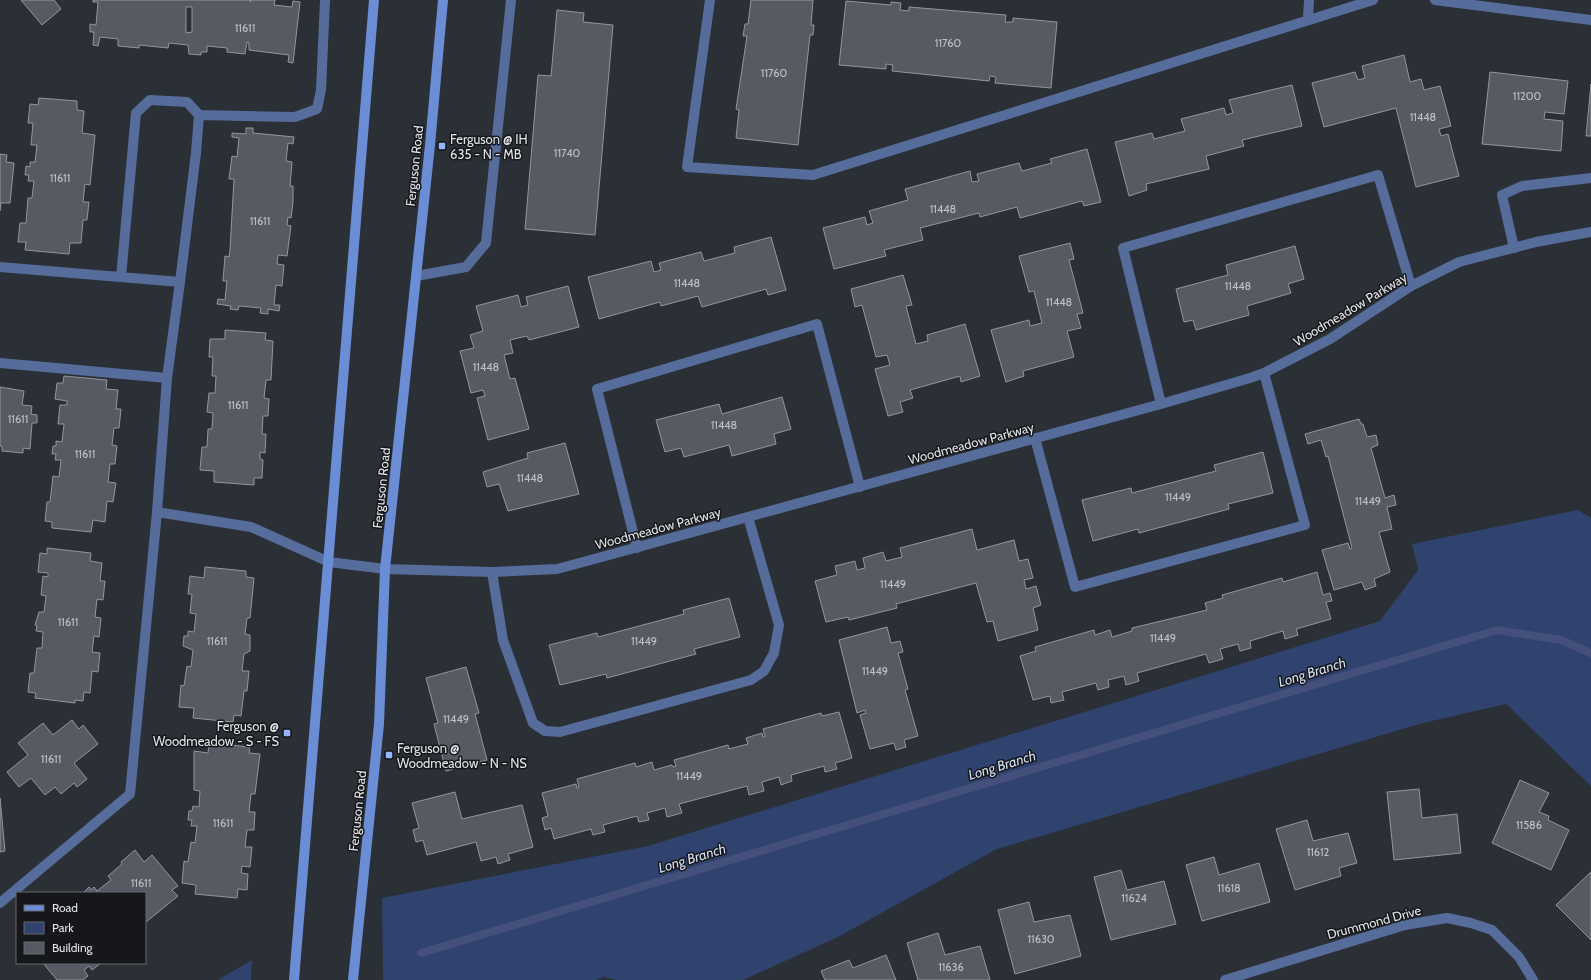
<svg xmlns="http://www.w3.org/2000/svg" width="1591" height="980" font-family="Cabin,sans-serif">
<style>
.green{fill:#2f436e}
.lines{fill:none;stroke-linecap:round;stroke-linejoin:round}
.stream{stroke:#454f7c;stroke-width:8}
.building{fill:#565a62;stroke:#92979f;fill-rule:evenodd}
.lane{stroke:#566c9a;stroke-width:10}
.street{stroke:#566c9a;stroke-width:10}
.secondary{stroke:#6b8dd6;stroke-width:10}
.poi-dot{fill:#95b6fd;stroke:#15171a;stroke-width:1.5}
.labels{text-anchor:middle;stroke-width:3;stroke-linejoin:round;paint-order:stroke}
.number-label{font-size:11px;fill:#bec1c6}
.poi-label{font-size:13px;fill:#e1e3e8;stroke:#15171a;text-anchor:start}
.street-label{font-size:13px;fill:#e1e3e8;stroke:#15171a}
.water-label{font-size:14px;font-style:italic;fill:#d4def1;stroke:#15171a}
</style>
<rect width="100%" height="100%" fill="#2b2f36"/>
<path class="green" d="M1578 510 1591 518V786L1506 704 1423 723 997 849 838 937 743 980H616L604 977 596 980H383L382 898 648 846 1380 621 1418 570 1412 544Z
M252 960 251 980H218Z"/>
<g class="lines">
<path class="stream" d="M421 953 1497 630 1561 640 1591 653"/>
</g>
<path class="building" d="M21 0H54L61 9 42 25Z
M93 0H251L250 2 251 0H275L274 5 292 7 293 1 300 2 293 63 288 62 289 55 249 50V43L247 42 245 54 227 52V48L207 46V52H201V55L189 54 188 45 169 43 168 48 139 45V48L118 46V39L100 37 98 46 93 45 94 32H90V24L96 25 98 2H93ZM186 7H192V32L186 33Z
M751 0H813L811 25H814L813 35H810L798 145 736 138 739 110 736 109 747 36H743L745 24H748Z
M846 1 891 5V2L901 3 900 10 909 11V7L1006 15 1005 22H1013V18L1057 22 1051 88 995 83 996 77 990 76 989 81 892 71 893 65 886 64V69L839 65Z
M557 10 584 13 583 22 613 25 595 235 525 229 538 75 551 76Z
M1404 55 1410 82 1421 79 1424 90 1440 86 1451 126 1439 129 1441 136 1448 134 1459 176 1416 187 1396 108 1324 127 1312 83 1355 72 1358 80 1365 78 1362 66Z
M1490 72 1568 81 1564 114 1545 112 1544 119 1563 121 1561 151 1482 144Z
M1591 84V136H1586Z
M1292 85 1302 126 1242 140 1244 146 1206 156 1209 169 1146 184 1147 190 1129 196 1115 142 1152 133 1154 139 1185 131 1181 119 1224 108 1226 115 1233 113 1229 100Z
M39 98 77 101V110L84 111 82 133 95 135 90 185 85 184 83 202H89L87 220H83L81 243H70L69 254 25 250 26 242H18L20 223H26L28 198H32L34 181H28L29 175H25L26 166 30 167V162H35L37 145H31L33 123H28L30 104 38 105Z
M246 128H253V133L294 137 293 144 288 143 286 161 292 162 290 186H293V202L291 218 288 217 287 225 291 226 287 256 278 255 277 264 284 265 282 286 276 285 274 305H280L279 311 268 309V314L260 313 261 308 239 306 238 310 230 309 231 306 217 304 218 299 225 300 227 281H223L225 256 229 257 230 250 234 179H229L232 156 237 157 239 138 232 137V133L246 134Z
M1087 149 1101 202 1084 206 1082 201 1020 218 1017 207 980 217 979 213 920 228 923 240 884 250 886 256 834 269 823 228 865 217 867 225 873 223 869 211 908 200 905 189 970 171 972 182 979 181 977 174 1019 163 1022 171 1052 163 1050 159Z
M0 154 7 155 6 162 14 163 10 203H1L0 211Z
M771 237 786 290 768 295 766 289 702 307 698 296 661 306 660 302 599 319 588 277 651 261 654 272 661 270 659 263 701 252 704 261 735 253 734 247Z
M1070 243 1074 259 1069 260 1083 313 1077 314 1081 328 1067 331 1074 357 1023 371 1024 376 1006 382 991 330 1029 320 1030 326 1042 323 1034 291 1029 292 1019 256Z
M1295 246 1304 279 1288 284 1291 293 1247 306 1249 315 1196 330 1193 320 1184 322 1176 289 1228 275 1226 265Z
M903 275 912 305 906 306 916 344 928 341 927 335 965 324 980 376 961 382 960 376 910 390 913 398 900 402 903 412 888 416 875 369 890 365 887 355 876 357 862 305 855 307 851 289Z
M568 286 579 327 529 340 527 336 510 340 513 353 504 355 510 379 515 378 529 429 488 440 477 398 485 396 483 390 471 393 460 351 474 348 470 335 483 331 476 306 518 295 521 307 528 305 526 297Z
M225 330 266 333 265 340 273 341 271 380H266L264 398 269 399 268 416H263L262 434H266L265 453 260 452V459L263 460 262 478H254V485L214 482V471L200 470 202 447H207L208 429H212L213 413 207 412 209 393H215L216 376H212L213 357H209L210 339H225Z
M64 376 107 380 106 389 118 390 116 409H121L119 428H114L112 445 117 446 115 464H110L108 482 116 483 113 502 107 501 105 522 93 520 91 532 52 528V522L45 521 47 502H50L53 476 59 477 61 460H55L56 454H52L53 446H56V441L62 442 64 424H58L60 405H67V401L55 399 57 383H63Z
M0 387 24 391 22 405 32 406 31 414 37 415V423H32L30 449 23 448V453L2 451V446H0Z
M782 397 791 429 774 434 776 444 732 456 729 445 684 457 681 448 665 452 656 420 719 404 722 414Z
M1359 419 1361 424H1363L1367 437 1376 435 1378 445 1371 448 1385 498 1394 495 1396 505 1387 507 1392 529 1379 532 1390 572 1374 579 1376 586 1365 590 1362 582 1334 590 1322 550 1348 543 1350 549 1352 548 1328 456 1326 457 1321 440 1308 444 1305 434Z
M565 443 579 494 508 511 499 484 487 487 483 472 528 458 527 453Z
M1263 452 1273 493 1228 504 1229 509 1139 533 1138 529 1093 541 1082 500 1131 488 1132 493 1216 471 1214 465Z
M972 529 977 550 1014 540 1019 561 1028 559 1033 578 1024 580 1026 589 1036 586 1041 605 1033 608 1038 630 998 641 993 621 987 622 976 583 896 604 897 608 849 620 848 617 826 622 815 581 837 575 835 566 855 561 857 570 865 568 863 558 883 552 886 561 902 557 900 548Z
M47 548 91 553 90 561 102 563 100 581H105L103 600 97 599 95 617 101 618 99 637 94 636 92 652 100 653 98 672 92 671 90 693 84 692 83 701 75 700V703L35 698 36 693 28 692 30 673H34L37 648H42L43 632 36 631 37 626 35 625 39 612H44L46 596 41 595 43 576 48 577V573L38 572 40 553 47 554Z
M205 567 246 571V577L254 578 250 618H247L245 634 250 635V651L244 654 242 671H249L247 691H244L241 716 234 715 233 722 193 718 194 708 179 707 181 685 184 686 187 666 191 667 193 650 183 646 184 636H188V631L194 632 196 614 190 613 192 594H188L190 576 204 578Z
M1317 572 1323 595 1330 593 1332 601 1326 602 1331 619 1296 629 1298 635 1285 639 1283 631 1250 641 1251 648 1240 651 1238 644 1220 649 1223 659 1209 663 1206 654 1137 673 1139 681 1126 685 1124 676 1108 680 1109 687 1098 690 1096 683 1062 692 1064 700 1051 703 1050 696 1033 700 1020 656 1036 651 1035 647 1094 630 1095 635 1110 630 1112 637 1132 631V628L1207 610 1205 603 1223 598 1222 595 1282 578 1283 582Z
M729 598 740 637 694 649 696 654 607 678 606 674 560 685 549 645 597 633 598 637 684 614 683 610Z
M887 627 891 643 900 641 903 652 898 653 908 689 905 690 918 736 904 740 906 747 896 750 894 743 870 749 860 715 866 713 865 710 857 713 839 640Z
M466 667 479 713 475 714 487 760 446 771 434 724 438 723 426 678Z
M839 712 852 758 835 763 837 769 825 772 824 766 791 775 792 781 781 785 779 777 762 782 764 791 749 795 747 786 679 804 682 813 667 817 665 808 647 813 649 820 639 822 637 816 603 825 605 832 593 835 591 829 554 839 551 828 545 830 542 818 548 816 542 793 576 784 577 788 579 787 577 779 635 763 636 767 652 762 654 770 672 765 673 767 676 766 674 760 728 745 729 749 748 744 746 738 762 733 763 737 765 736 763 729 821 713 822 716Z
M72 720 79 729 83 725 98 744 74 763 87 779 77 787 74 783 61 794 55 787 45 795 31 778 19 787 7 772 28 755 18 743 43 723 53 735Z
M209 743 250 747 249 753 260 754 255 794H251L249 812H255L254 830H247L245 847H252L250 867 242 866 241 873 248 874 247 890 238 889 237 898 195 894 196 885 182 883 184 861 188 862 191 842 195 843 197 826H191L192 820H188L189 811H192L193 806 199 807 200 791 194 790V751L208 753Z
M1520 780 1549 793 1539 812 1549 816 1548 820 1569 830 1551 870 1492 843Z
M1419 789 1422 818 1457 814 1461 853 1394 860 1387 792Z
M455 792 462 819 522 805 533 847 508 854 510 860 498 864 496 857 481 861 476 842 427 855 423 840 416 842 413 830 419 828 412 803Z
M0 798 5 851 0 852Z
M1307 820 1313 841 1348 833 1357 863 1339 868 1341 876 1295 890 1276 829Z
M135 850 144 862 152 855 178 886 172 890 178 896 146 922 145 920V893H83L89 887 91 890 94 887 97 891 111 880 108 876 122 864 121 862Z
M1214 857 1219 875 1259 863 1270 902 1202 921 1186 865Z
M1121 870 1127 890 1164 881 1176 924 1111 940 1094 877Z
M1591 872V940L1556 905Z
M1029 902 1034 922 1070 915 1081 956 1015 974 998 910Z
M938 933 945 955 980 946 990 980H918L907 943Z
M886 955 896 980H825L821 971 849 960 853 968Z
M43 963H101L92 970 89 966 84 970 88 976 83 980H57Z"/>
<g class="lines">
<path class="lane" d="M710 0 687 167 813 175 1373 0
M1435 0 1591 20
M1308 19 1309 0
M199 115 295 117 317 109 321 90 325 0
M1514 248 1502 195 1522 186 1591 178
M0 267 180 282 167 378 157 512 251 527 329 562
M416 276 466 267 486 243 511 0
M121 277 136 113 150 100 187 102 199 115 196 153 180 282
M0 363 167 378
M1161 404 1123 248 1378 175 1411 286
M1035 438 1075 587 1305 525 1264 373
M637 548 597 389 817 324 860 487
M492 572 503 640 533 723 545 731 560 732 751 680 764 671 774 653 779 625 748 517
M0 903 130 794 157 512"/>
<path class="street" d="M329 562 385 569 492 572 557 569 587 561 1161 404 1250 378 1264 373 1330 339 1411 286 1459 262 1536 242 1591 232
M1225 980 1405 925 1447 918 1471 923 1492 930 1519 957 1533 980"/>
<path class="secondary" d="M294 980 374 0
M353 980 379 724 385 569 430 145 443 0"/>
</g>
<g class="poi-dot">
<rect x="438" y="142" width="8" height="8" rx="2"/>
<rect x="283" y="729" width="8" height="8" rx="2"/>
<rect x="385" y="751" width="8" height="8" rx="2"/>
</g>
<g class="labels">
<g class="number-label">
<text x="245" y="32">11611</text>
<text x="948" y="47">11760</text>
<text x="774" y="77">11760</text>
<text x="1527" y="100">11200</text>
<text x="1423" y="121">11448</text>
<text x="567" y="157">11740</text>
<text x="60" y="182">11611</text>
<text x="943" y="213">11448</text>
<text x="260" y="225">11611</text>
<text x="687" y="287">11448</text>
<text x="1238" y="290">11448</text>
<text x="1059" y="306">11448</text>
<text x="486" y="371">11448</text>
<text x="238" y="409">11611</text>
<text x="18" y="423">11611</text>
<text x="724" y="429">11448</text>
<text x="85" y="458">11611</text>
<text x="530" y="482">11448</text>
<text x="1178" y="501">11449</text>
<text x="1368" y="505">11449</text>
<text x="893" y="588">11449</text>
<text x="68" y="626">11611</text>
<text x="1163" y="642">11449</text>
<text x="217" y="645">11611</text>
<text x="644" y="645">11449</text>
<text x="875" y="675">11449</text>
<text x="456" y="723">11449</text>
<text x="51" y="763">11611</text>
<text x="689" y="780">11449</text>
<text x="223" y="827">11611</text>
<text x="1529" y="829">11586</text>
<text x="1318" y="856">11612</text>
<text x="141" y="887">11611</text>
<text x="1229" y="892">11618</text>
<text x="1134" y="902">11624</text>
<text x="1041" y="943">11630</text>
<text x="951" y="971">11636</text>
</g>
<g class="poi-label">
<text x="450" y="144">Ferguson @ IH<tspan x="450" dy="15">635 - N - MB</tspan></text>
<text x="279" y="731" text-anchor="end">Ferguson @<tspan x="279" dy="15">Woodmeadow - S - FS</tspan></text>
<text x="397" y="753">Ferguson @<tspan x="397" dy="15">Woodmeadow - N - NS</tspan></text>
</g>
<g class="street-label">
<text transform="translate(414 166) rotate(-84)" y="5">Ferguson Road</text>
<text transform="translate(1350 309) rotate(-31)" y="5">Woodmeadow Parkway</text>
<text transform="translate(971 443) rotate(-15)" y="5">Woodmeadow Parkway</text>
<text transform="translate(381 488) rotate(-84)" y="5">Ferguson Road</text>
<text transform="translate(658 528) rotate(-15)" y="5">Woodmeadow Parkway</text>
<text transform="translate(357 811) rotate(-84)" y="5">Ferguson Road</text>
<text transform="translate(1374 922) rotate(-15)" y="5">Drummond Drive</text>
</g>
<g class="water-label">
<text transform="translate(1312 672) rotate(-17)" y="5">Long Branch</text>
<text transform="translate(1002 765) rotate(-17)" y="5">Long Branch</text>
<text transform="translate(692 858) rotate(-17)" y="5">Long Branch</text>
</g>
</g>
<rect x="16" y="892" width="130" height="72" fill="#15171a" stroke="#67696c"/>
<rect x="24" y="905" width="20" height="6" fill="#6b8dd6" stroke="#67696c"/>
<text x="52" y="912" font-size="12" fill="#e1e3e8">Road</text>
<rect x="24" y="922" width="20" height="12" fill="#2f436e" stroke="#67696c"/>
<text x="52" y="932" font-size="12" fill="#e1e3e8">Park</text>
<rect x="24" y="942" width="20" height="12" fill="#565a62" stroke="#67696c"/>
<text x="52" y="952" font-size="12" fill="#e1e3e8">Building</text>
</svg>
